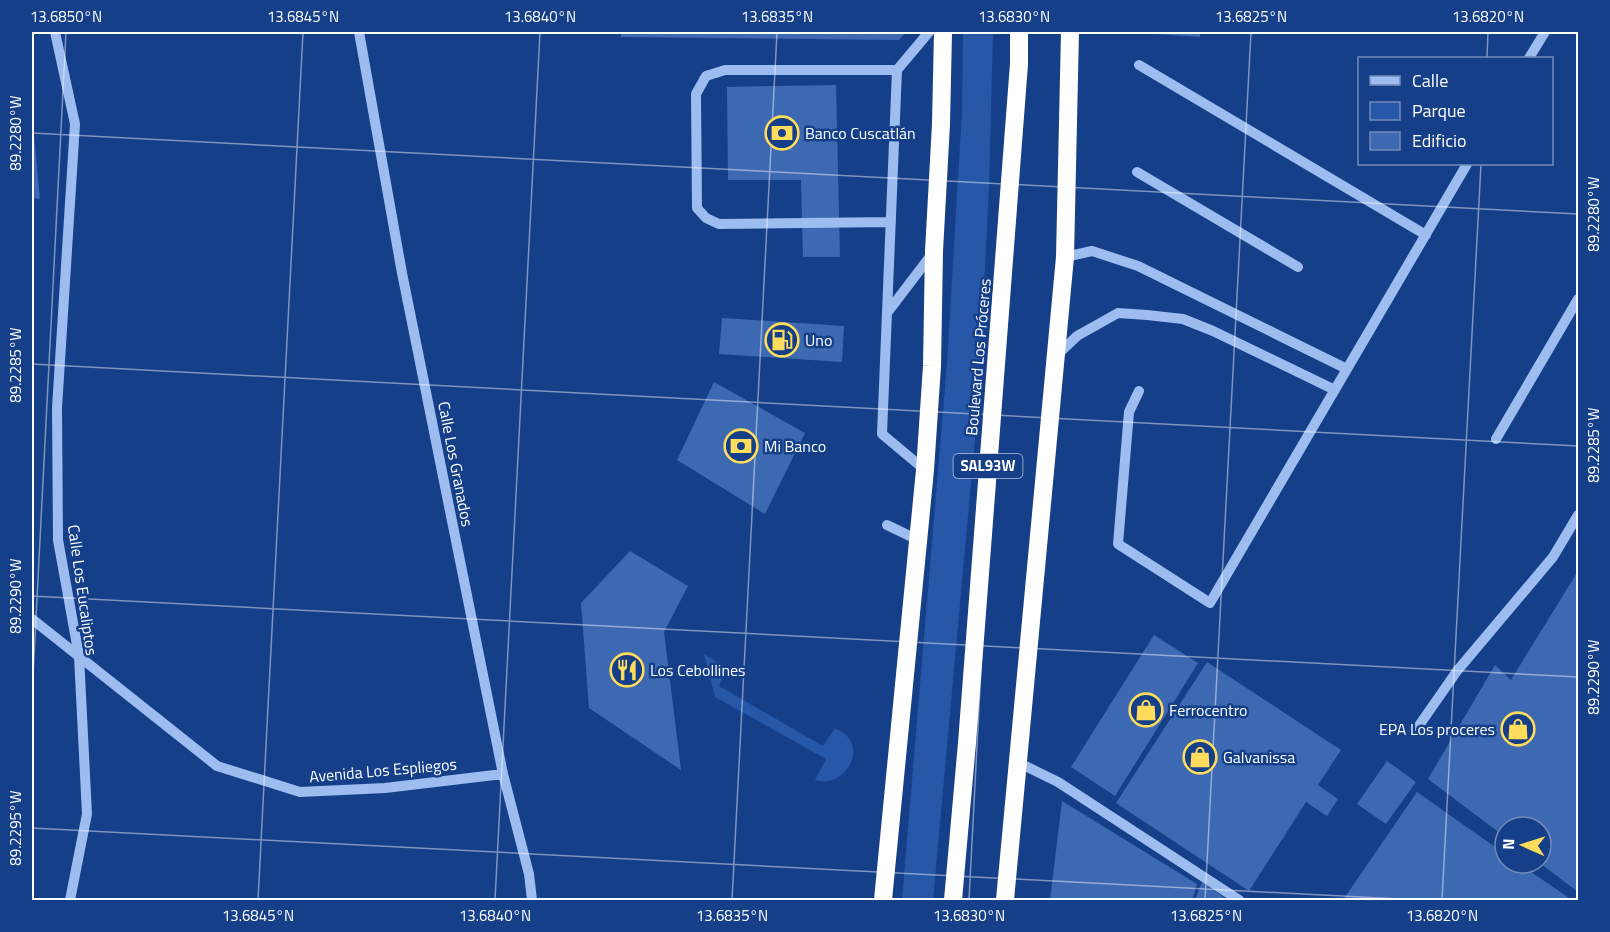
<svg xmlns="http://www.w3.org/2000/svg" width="1610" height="932" font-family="'Titillium Web',sans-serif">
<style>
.green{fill:#2757a8}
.building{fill:#3d69b2}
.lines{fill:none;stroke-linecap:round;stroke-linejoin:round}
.minor{stroke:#9dbcef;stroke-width:10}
.highway{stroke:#fff;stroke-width:18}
.ticks{fill:none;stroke:#fff;stroke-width:1.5;stroke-opacity:0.45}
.labels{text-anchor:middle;stroke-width:5;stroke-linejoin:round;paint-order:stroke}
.shield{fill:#153f89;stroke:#b9c5dc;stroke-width:1.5}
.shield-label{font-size:15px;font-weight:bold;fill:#fff}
.poi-label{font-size:16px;fill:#fff;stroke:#153f89;text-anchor:start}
.street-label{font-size:16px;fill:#fff;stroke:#153f89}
.neatline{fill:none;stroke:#fff;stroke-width:2}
.ticks-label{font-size:15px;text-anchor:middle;fill:#fff}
</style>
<rect width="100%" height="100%" fill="#153f89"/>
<path class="green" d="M963 32H993L989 188 978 406 933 900H902L947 363 962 112Z
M704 654 727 668 719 686 823 746 835 728C839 730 844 733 847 736 862 752 848 777 829 781 825 782 820 781 815 780L826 759 715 697Z"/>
<path class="building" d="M621 32H906L899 40 621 37Z
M1157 32H1200V37L1157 34Z
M836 85 840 257H803L801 180H728L727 87Z
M32 135H34L40 199 32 198Z
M722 318 844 326 842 362 719 354Z
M714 382 805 433 765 514 677 460Z
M630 551 688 586 664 632 681 770 589 708 581 603Z
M1578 571V892L1541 864V827H1505V837L1428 779 1495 665 1511 680Z
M1154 635 1198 663 1115 796 1071 767Z
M1207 662 1341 750 1318 785 1338 799 1327 816 1306 802 1249 891 1116 803Z
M1387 761 1416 782 1386 824 1357 804Z
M1417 792 1505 854V863H1518L1572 900H1343Z
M1062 801 1197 884 1192 900H1050Z
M1202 882 1228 900H1195Z"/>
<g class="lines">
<path class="minor" d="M55 32 75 124 57 408 58 540 79 656 87 814 70 900
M359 32 402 273 503 774 529 874 532 900
M1529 58 1545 32
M1139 65 1426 235
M1137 172 1298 267
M891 222 719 224 706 218 697 208 696 94 706 76 725 70H897
M1065 257 1092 251 1138 266 1347 369
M887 313 932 254
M1057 355 1077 336 1118 313 1147 315 1183 319 1213 331 1335 390
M1139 391 1129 412 1118 544 1210 603 1467 164
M1496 439 1578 299
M925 470 882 434 897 70 929 32
M887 525 918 540
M32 619 217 766 300 792 385 788 503 774
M1418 727 1457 671 1553 557 1578 515
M1017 762 1058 782 1239 900"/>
<path class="highway" d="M883 900 925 470 932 366 934 251 941 124 943 32
M953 900 967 743 1019 64V32
M1005 900 1065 257 1070 32"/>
</g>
<path class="ticks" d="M1487 58 1488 32M32 133 1578 214M32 364 1578 446M32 596 1578 677M32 696 66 32M32 828 1418 900M258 900 303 32M495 900 540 32M732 900 777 32M969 900 1014 32M1205 900 1251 32M1442 900 1481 164"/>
<defs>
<g id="bank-ring" transform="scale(1.725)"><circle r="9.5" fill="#153f89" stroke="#ffdc5b" stroke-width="1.5"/><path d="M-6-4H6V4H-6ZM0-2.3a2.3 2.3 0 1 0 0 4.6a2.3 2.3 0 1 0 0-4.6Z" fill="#ffdc5b"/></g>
<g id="fuel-ring" transform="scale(1.725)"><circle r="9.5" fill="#153f89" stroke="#ffdc5b" stroke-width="1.5"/><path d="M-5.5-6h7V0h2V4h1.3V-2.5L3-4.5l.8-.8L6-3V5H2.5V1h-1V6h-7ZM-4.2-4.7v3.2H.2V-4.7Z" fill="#ffdc5b"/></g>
<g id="restaurant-ring" transform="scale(1.725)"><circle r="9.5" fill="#153f89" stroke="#ffdc5b" stroke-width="1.5"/><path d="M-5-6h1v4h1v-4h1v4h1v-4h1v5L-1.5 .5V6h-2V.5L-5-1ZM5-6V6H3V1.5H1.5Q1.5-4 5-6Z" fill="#ffdc5b"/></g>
<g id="shop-ring" transform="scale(1.725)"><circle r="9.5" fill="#153f89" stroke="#ffdc5b" stroke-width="1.5"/><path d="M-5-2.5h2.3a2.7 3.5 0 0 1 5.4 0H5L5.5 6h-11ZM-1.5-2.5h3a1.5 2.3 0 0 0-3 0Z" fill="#ffdc5b"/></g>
</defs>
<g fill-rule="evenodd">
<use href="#bank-ring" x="782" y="133"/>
<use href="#fuel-ring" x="782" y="340"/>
<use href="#bank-ring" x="741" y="446"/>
<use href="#restaurant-ring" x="627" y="670"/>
<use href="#shop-ring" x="1146" y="710"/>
<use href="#shop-ring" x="1518" y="729"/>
<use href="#shop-ring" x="1200" y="757"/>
</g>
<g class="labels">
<rect class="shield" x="953.5" y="454" width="69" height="24" rx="4.5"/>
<g class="shield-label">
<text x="988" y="471">SAL93W</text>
</g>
<g class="poi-label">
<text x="805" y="139">Banco Cuscatlán</text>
<text x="805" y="346">Uno</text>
<text x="764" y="452">Mi Banco</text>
<text x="650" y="676">Los Cebollines</text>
<text x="1169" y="716">Ferrocentro</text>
<text x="1495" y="735" text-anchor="end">EPA Los proceres</text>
<text x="1223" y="763">Galvanissa</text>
</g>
<g class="street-label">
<text transform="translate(978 357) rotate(-85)" y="6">Boulevard Los Próceres</text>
<text transform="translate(456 464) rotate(79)" y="6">Calle Los Granados</text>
<text transform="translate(83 590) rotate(82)" y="6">Calle Los Eucaliptos</text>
<text transform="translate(383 770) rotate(-5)" y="6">Avenida Los Espliegos</text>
</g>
</g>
<rect width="1610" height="932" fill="none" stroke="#153f89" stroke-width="66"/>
<rect x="1358" y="57" width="195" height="108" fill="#153f89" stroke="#738cb8" stroke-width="1.5"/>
<rect x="1370" y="76" width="30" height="9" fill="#9dbcef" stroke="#738cb8" stroke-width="1.5"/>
<text x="1412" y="87" font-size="18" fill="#ffffff">Calle</text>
<rect x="1370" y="102" width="30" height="18" fill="#2757a8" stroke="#738cb8" stroke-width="1.5"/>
<text x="1412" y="117" font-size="18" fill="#ffffff">Parque</text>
<rect x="1370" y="132" width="30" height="18" fill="#3d69b2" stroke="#738cb8" stroke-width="1.5"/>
<text x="1412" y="147" font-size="18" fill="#ffffff">Edificio</text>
<g transform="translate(1523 845) rotate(273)"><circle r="28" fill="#153f89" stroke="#738cb8" stroke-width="1.5"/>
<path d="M0-4.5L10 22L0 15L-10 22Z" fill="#ffdc5b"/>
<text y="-9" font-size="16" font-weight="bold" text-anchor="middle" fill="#ffffff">N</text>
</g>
<rect x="33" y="33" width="1544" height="866" class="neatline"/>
<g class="ticks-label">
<text x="66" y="22">13.6850°N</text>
<text x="303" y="22">13.6845°N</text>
<text x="540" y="22">13.6840°N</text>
<text x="777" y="22">13.6835°N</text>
<text x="1014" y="22">13.6830°N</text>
<text x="1251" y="22">13.6825°N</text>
<text x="1488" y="22">13.6820°N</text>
<text transform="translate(16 133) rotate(-90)" y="5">89.2280°W</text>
<text transform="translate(1594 214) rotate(-90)" y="5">89.2280°W</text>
<text transform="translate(16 365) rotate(-90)" y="5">89.2285°W</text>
<text transform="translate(1594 445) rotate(-90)" y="5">89.2285°W</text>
<text transform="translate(16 596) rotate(-90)" y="5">89.2290°W</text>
<text transform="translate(1594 677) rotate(-90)" y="5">89.2290°W</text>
<text transform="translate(16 828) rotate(-90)" y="5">89.2295°W</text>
<text x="258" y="921">13.6845°N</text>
<text x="495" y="921">13.6840°N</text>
<text x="732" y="921">13.6835°N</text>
<text x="969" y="921">13.6830°N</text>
<text x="1206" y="921">13.6825°N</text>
<text x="1442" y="921">13.6820°N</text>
</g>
</svg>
